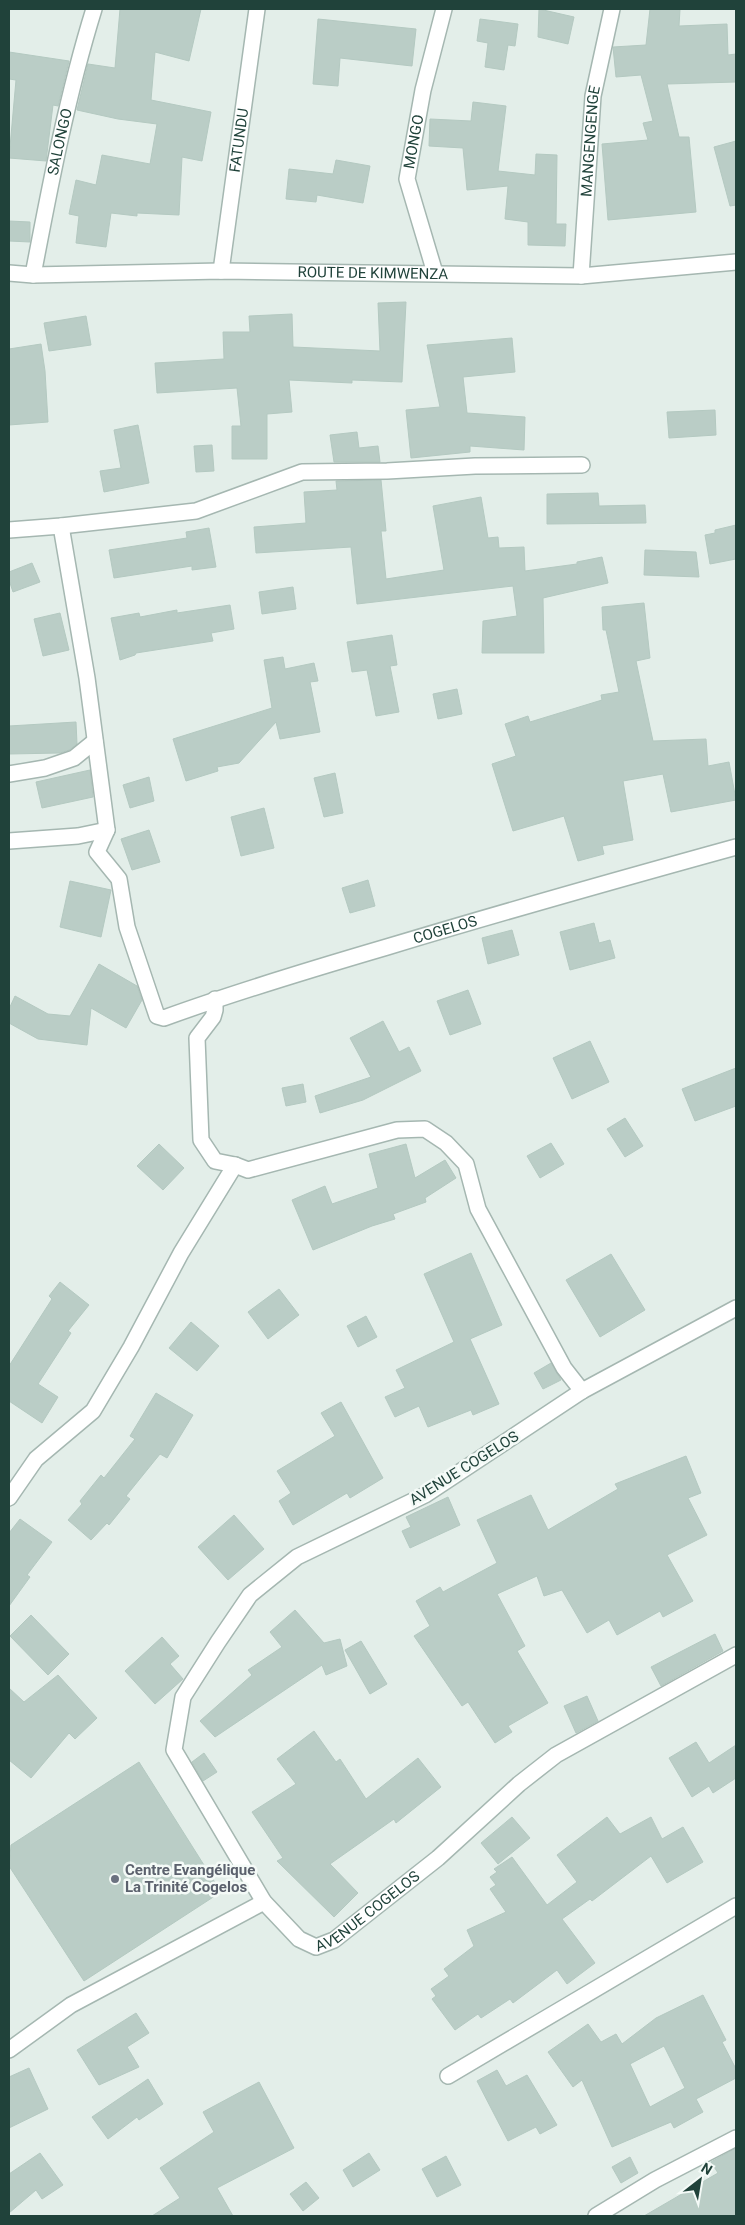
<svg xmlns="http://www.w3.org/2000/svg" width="745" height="2225" font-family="Roboto,sans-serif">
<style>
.building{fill:#bacdc6;stroke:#b4c9c1;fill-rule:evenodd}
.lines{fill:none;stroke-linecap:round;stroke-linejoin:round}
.minor-casing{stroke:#a5b7b1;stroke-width:18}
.minor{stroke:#fff;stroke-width:15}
.worship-dot{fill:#6b7280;stroke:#f4faf7;stroke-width:2}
.labels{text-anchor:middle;stroke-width:5;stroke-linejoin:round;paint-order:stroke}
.street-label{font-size:15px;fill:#20423a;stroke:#f4faf7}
.worship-label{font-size:15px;font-weight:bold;fill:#5b616d;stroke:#f4faf7;text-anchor:start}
</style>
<rect width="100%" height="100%" fill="#e3eee9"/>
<path class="building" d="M120 9H201L189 61 155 52 151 100 211 112 202 161 182 157 179 215 137 213V216L111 213 106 247 76 243 79 216 69 214 76 180 96 185 102 155 150 164 157 124 118 119 77 110 88 64 115 68Z
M539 9 574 17 568 44 538 37Z
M650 9H680L679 26 727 24 728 55 736 54V82L667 84 679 137H689L696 212 608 220 602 144 648 140 643 123 653 121 641 75 616 77 613 47 646 45Z
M318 19 416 29 412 66 340 58 338 86 313 84Z
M480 19 518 24 515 46 508 45 504 70 485 67 488 43 477 41Z
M9 52 69 61 58 106 53 105 46 161 9 158 16 80 9 79Z
M473 102 506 106 498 171 535 175 536 154 557 155 556 224H566L565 246 528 245V222L505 219 508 186 467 190 463 148 429 146 430 119 471 121Z
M736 141V205L730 206 714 147Z
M336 160 370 166 363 203 317 195 316 202 286 199 289 169 333 174Z
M9 221 30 222V242L9 241Z
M406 302 402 382 352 380V383L289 380 292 412 267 414V459H232V426H241L237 388 157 393 155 363 224 359 223 332H250L249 316 292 314 293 347 380 351 378 303Z
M86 316 91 345 49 351 44 323Z
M512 338 515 372 463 377 467 413 525 417 524 450 470 446V452L411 458 406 410 440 407 427 345Z
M41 344 45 371 48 422 9 425V349Z
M715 410 716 435 669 438 667 412Z
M138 425 149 483 104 492 100 471 121 468 114 430Z
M357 432 359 448 378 446 380 462H334L330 435Z
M212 445 214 471 196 472 194 446Z
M381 480 386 531H381L386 579 444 570 433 506 481 497 488 538 498 537 499 548 524 547 525 571 577 564V562L602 557 608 583 543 598 544 653H482L483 621 517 616 513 586 357 604 351 547 256 553 254 527 306 523 304 492 337 490 336 481Z
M598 493 599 506 645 505 646 523 547 524V494Z
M736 525V559L710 564 705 535 715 533V530Z
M209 528 216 567 192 570V566L114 578 109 550 187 538 186 532Z
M645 550 696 552 699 577 644 575Z
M32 563 40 582 13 592 9 580V572Z
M293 587 296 609 262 614 259 592Z
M644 603 650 658 636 661 653 741 706 739 708 766 729 762 736 800 671 812 663 774 623 781 633 840 602 846 604 854 578 861 564 816 513 831 492 764 516 756 505 724 528 716 530 722 602 700 601 695 619 692 606 630H603L602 607Z
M230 605 234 629 211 633 213 641 136 653 135 655 120 660 111 618 139 613 140 617 177 610V613Z
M60 613 69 650 43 656 34 619Z
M392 635 397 665 390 666 399 712 376 716 367 670 352 672 347 642Z
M283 657 285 669 314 663 318 681 310 682 320 732 280 739 276 722 239 763 217 767 218 771 186 781 173 739 272 708 264 660Z
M457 689 462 714 438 719 433 694Z
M76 722 77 744 69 750 60 753 9 754V726Z
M90 770 93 797 42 808 36 782Z
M335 773 343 813 324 817 314 778Z
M149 777 154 801 130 808 123 785Z
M264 808 274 848 241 856 231 817Z
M149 830 160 862 132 870 121 839Z
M368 880 375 906 350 913 342 888Z
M70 881 111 890 101 937 60 927Z
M594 923 599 943 610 940 615 958 570 970 560 932Z
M512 930 519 955 488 964 482 938Z
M99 964 137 986 142 1000 126 1028 91 1008 87 1045 38 1039 9 1023V1009L15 996 48 1014 70 1016Z
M468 990 481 1024 450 1035 437 1001Z
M383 1021 399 1052 409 1047 421 1071 363 1100 320 1113 315 1096 371 1077 350 1038Z
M590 1041 609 1082 572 1099 553 1058Z
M736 1068V1106L695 1121 682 1089Z
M303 1084 306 1102 286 1106 282 1088Z
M625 1118 643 1146 625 1157 607 1129Z
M551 1143 564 1164 540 1178 527 1156Z
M159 1144 184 1168 163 1190 137 1166Z
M406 1144 415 1178 445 1160 456 1178 425 1198 426 1202 393 1214 395 1219 372 1226 313 1250 292 1200 325 1186 332 1204 378 1188 369 1154Z
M471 1253 502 1325 470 1339 499 1404 473 1415 471 1410 428 1427 419 1406 395 1417 385 1397 405 1388 396 1370 454 1342 424 1274Z
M611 1254 645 1310 600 1337 566 1280Z
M60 1282 89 1305 68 1331 71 1333 38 1384 58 1397 42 1423 9 1401V1366L52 1299 49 1296Z
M279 1289 299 1315 268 1339 248 1312Z
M366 1316 377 1337 358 1347 347 1326Z
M191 1322 219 1346 197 1371 169 1348Z
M551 1363 561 1380 543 1389 534 1373Z
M156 1393 193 1415 167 1458 160 1454 126 1496 130 1499 109 1525 107 1523 91 1540 68 1520 82 1504 80 1501 101 1475 104 1478 135 1439 130 1436Z
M341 1402 383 1478 350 1498 347 1493 293 1525 279 1501 291 1493 277 1471 335 1436 321 1413Z
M686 1456 701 1493 688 1498 707 1535 667 1555 693 1601 663 1617 660 1611 617 1635 609 1620 587 1633 562 1590 544 1596 537 1576 497 1594 525 1646 517 1651 548 1703 508 1726 512 1732 495 1743 468 1702 462 1706 414 1636 430 1626 416 1601 440 1587 443 1592 497 1563 477 1520 531 1495 548 1530 618 1489 615 1484Z
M448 1497 460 1525 410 1548 402 1531 411 1527 406 1517Z
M234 1515 264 1549 228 1580 198 1547Z
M20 1519 52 1542 27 1575 30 1577 9 1606V1533Z
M295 1610 324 1643 340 1639 347 1666 326 1675 322 1665 215 1737 200 1721 252 1675 248 1670 282 1647 270 1632Z
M31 1615 69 1654 48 1675 10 1636Z
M715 1634 723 1651 661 1686 651 1667Z
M162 1637 179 1656 170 1664 183 1679 155 1704 125 1671Z
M361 1641 387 1684 370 1694 345 1650Z
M58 1675 97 1718 75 1739 69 1733 31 1778 9 1760V1688L24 1702Z
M587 1696 598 1721 576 1733 564 1706Z
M314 1731 336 1762 340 1759 366 1799 418 1758 441 1787 396 1823 394 1819 330 1864 358 1893 334 1917 277 1861 283 1858 252 1812 296 1784 277 1759Z
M696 1742 709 1763 736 1745V1778L713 1793 709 1786 692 1797 669 1758Z
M204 1753 217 1772 203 1781 192 1762Z
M139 1762 221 1892 84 1981 9 1866 11 1845Z
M512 1817 530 1838 498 1864 481 1843Z
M607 1817 620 1834 651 1817 662 1839 683 1827 703 1862 667 1883 651 1856 592 1901 590 1899 562 1919 595 1963 567 1984 557 1970 513 2003 510 1999 481 2018 478 2014 455 2030 432 1999 436 1996 431 1989 449 1976 444 1969 474 1946 467 1930 506 1912 490 1889 496 1885 490 1877 497 1872 494 1869 512 1857 547 1905 577 1882 557 1855Z
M703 1995 726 2040 722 2042 736 2069V2078L696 2099 703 2112 674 2128 671 2122 612 2147 582 2080 573 2087 548 2052 588 2024 601 2042 616 2034 622 2044 656 2018ZM664 2046 685 2088 650 2107 630 2064Z
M136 2013 149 2033 127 2047 139 2067 99 2085 77 2050Z
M29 2068 48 2109 9 2128V2077Z
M497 2070 506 2086 527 2075 557 2125 540 2134 536 2127 508 2141 477 2081Z
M148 2079 163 2104 139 2120 137 2117 108 2139 92 2117Z
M259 2082 294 2148 217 2188 233 2216H152L180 2198 160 2168 214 2132 203 2112Z
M736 2148V2216H644L718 2173 711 2162Z
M40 2153 63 2185 42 2199 36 2190 9 2213V2174Z
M369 2153 380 2170 353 2187 343 2170Z
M446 2156 461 2185 437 2197 422 2169Z
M630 2157 638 2173 621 2183 612 2167Z
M306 2182 319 2198 303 2211 290 2194Z"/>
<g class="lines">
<g class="minor-casing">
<g id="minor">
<path id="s1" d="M221 271 257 9"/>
<path id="s2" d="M9 273 33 275 221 271 581 276 736 262"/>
<path id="s3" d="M435 273 407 179 423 90 444 9"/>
<path id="s4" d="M33 275C50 186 67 96 94 9"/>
<path id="s5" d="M581 276 593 96 612 9"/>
<path id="s6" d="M61 526 87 678 107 830 97 852 119 879 127 927 157 1016 164 1018C238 991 312 969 387 947 503 912 620 879 736 847"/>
<path d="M9 530 61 526 196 511 302 472 387 471 475 466 582 465"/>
<path d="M9 774 45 768 74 758 95 741"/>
<path d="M9 841 78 836 107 830"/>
<path d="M215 999V1010L213 1017 197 1038 201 1140 215 1161 235 1165 248 1170 397 1130 425 1129 446 1143 466 1164 478 1209 564 1368 582 1391"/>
<path id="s7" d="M736 1308 582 1391 425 1495 297 1557 250 1595 218 1642 183 1697 174 1750 264 1902 299 1939 316 1947 334 1940 438 1858 519 1784 556 1755 736 1655"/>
<path d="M9 1498 36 1459 93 1411 131 1347 181 1253 235 1165"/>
<path d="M9 2050 71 2005 264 1902"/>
<path d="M448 2076 736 1906"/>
<path d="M596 2216 655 2180 736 2138"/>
</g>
</g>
<use href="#minor" class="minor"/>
</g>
<circle class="worship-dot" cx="115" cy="1879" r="5"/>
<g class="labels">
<g class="street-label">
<text dy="5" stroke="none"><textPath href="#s1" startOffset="132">FATUNDU</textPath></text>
<text dy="5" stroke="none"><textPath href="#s4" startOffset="136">SALONGO</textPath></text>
<text dy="5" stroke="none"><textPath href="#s5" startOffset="135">MANGENGENGE</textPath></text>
<text dy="5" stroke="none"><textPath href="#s3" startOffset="136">MONGO</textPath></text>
<text dy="5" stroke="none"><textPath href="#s2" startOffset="364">ROUTE DE KIMWENZA</textPath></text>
<text dy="5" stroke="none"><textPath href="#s6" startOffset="811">COGELOS</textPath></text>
<text transform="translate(464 1468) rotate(-32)" y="5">AVENUE COGELOS</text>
<text dy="5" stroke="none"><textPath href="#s7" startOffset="1051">AVENUE COGELOS</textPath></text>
</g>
<g class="worship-label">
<text x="125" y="1875">Centre Evangélique<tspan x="125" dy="17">La Trinité Cogelos</tspan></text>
</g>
</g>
<rect width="745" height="2225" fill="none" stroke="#20423a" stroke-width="20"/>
<g transform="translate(700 2180) rotate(31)" stroke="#f4faf7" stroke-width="4" paint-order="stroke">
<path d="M0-4L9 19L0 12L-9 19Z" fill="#20423a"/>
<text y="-8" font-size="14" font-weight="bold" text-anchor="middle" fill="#20423a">N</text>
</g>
</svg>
